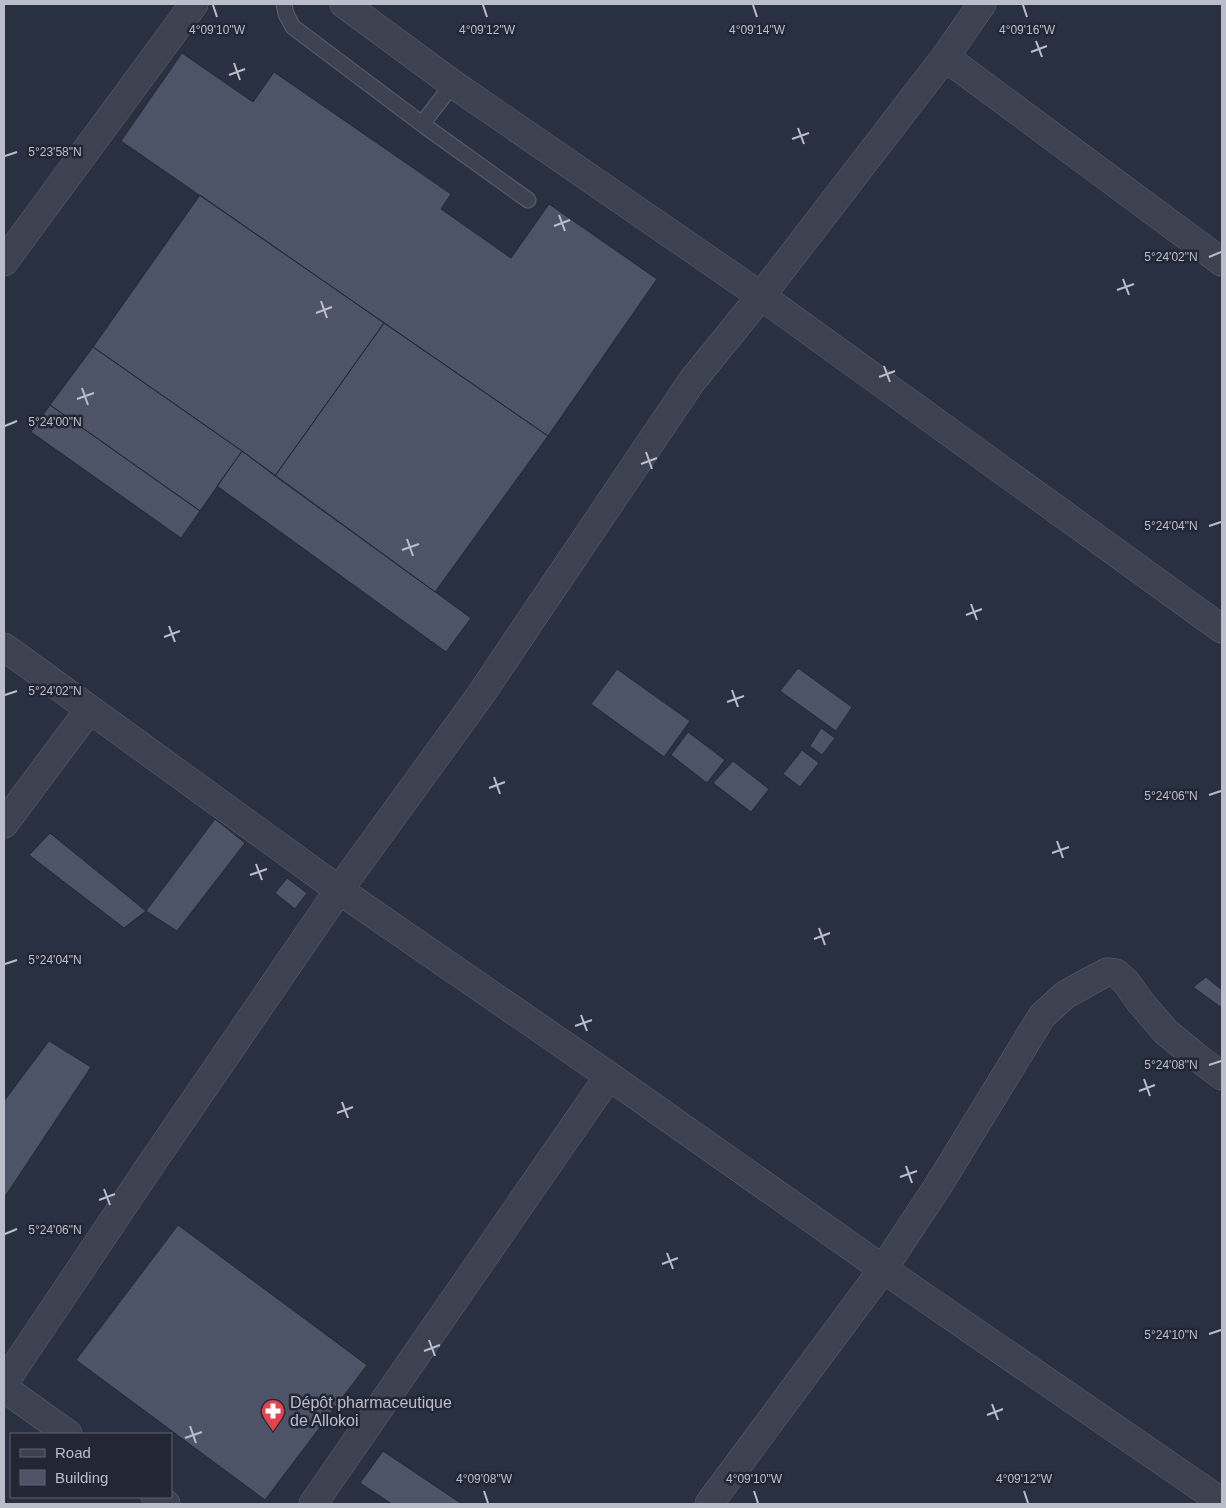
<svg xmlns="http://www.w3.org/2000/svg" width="1226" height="1508" font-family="Arial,sans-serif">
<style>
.building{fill:#4e5467;stroke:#242938}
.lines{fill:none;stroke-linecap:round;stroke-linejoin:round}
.lane-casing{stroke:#5b606e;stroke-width:17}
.street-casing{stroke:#5b606e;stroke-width:29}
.lane{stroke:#3d4251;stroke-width:15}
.street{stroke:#3d4251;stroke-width:28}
.ticks{fill:none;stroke:#babecb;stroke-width:2}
.labels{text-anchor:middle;stroke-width:5;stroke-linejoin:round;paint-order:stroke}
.poi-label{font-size:16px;fill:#babecb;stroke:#222736;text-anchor:start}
.ticks-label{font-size:12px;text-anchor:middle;fill:#babecb;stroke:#222736;stroke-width:5;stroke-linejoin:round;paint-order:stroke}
</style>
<rect width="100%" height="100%" fill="#293041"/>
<path class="building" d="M182 53 253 102 274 72 451 194 441 209 511 258 549 204 657 279 548 436 121 141Z
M200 195 384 323 275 476 242 451 93 347Z
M384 323 548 436 435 592 275 476Z
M93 347 242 451 200 511 50 405Z
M50 405 200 511 181 538 31 432Z
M242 451 471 618 446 652 217 486Z
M798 668 852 707 836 731 780 691Z
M617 669 690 721 664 757 591 704Z
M821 728 835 738 822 755 810 746Z
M688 732 725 760 707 783 671 755Z
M802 750 819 763 800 787 783 774Z
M733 761 769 789 751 812 713 783Z
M215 819 245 843 177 931 146 911Z
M50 833 146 911 124 928 29 855Z
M287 878 307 893 295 909 275 893Z
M1206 977 1222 990V1008L1193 987Z
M49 1041 91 1067 4 1198V1101Z
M178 1225 367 1365 265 1500 76 1360Z
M383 1451 462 1504H392L360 1483Z"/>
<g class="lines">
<g class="lane-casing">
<path id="lane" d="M284 4 286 14 293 27 422 124 528 200
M422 124 453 84"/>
</g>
<g class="street-casing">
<path id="street" d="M344 4 453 84 761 296 1222 629
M945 57 1222 262
M4 262 194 4
M4 647 339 890 609 1076 883 1269 1222 1502
M4 824 89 710
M4 1383 156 1157 339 890 479 697 692 381 761 296 945 57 982 4
M4 1388 68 1434
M155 1497 166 1504
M313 1504 609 1076
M709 1504 883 1269 938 1186 1042 1016 1065 995 1090 981 1107 972 1116 973 1126 982 1141 1003 1166 1032 1194 1055 1222 1076"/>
</g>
<use href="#lane" class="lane"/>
<use href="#street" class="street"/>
</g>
<path class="ticks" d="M213 5 217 17M483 5 487 17M753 5 757 17M1023 5 1027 17M1036 41 1042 57M1031 52 1047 46M234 63 240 80M229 75 245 69M798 128 804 144M792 139 809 133M5 156 17 152M559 215 565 231M554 226 570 220M1209 257 1221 252M1123 279 1129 295M1117 290 1134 284M321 301 327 318M316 313 332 307M884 366 890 382M879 377 895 371M82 388 88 405M77 399 94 393M5 426 17 421M646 452 652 469M641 464 657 458M1209 526 1221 522M407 539 413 556M402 550 419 544M971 604 977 620M966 615 982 609M169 626 175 642M164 637 180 631M732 690 738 707M5 695 17 691M727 702 744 696M494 777 500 794M489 788 505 782M1209 795 1221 791M1057 841 1063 858M1052 853 1069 847M256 864 262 880M250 875 267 869M819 928 825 945M814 939 830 933M5 964 17 960M581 1015 587 1031M575 1026 592 1020M1209 1065 1221 1061M1144 1079 1150 1096M1139 1091 1155 1085M342 1102 348 1118M337 1113 353 1107M906 1166 912 1183M900 1177 917 1171M104 1189 110 1205M99 1200 115 1194M5 1234 17 1229M667 1253 673 1269M662 1264 678 1258M1209 1334 1221 1330M429 1340 435 1356M424 1351 440 1345M992 1404 998 1420M987 1415 1003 1409M190 1426 196 1443M185 1438 202 1432M484 1491 488 1503M754 1491 758 1503M1024 1491 1028 1503"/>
<defs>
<g id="pharmacy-pin" transform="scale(1.25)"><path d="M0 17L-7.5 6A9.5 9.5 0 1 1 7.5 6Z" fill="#e0444e" stroke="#222736"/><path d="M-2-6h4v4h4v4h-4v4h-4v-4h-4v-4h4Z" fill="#fff"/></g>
</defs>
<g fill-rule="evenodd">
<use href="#pharmacy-pin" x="273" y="1411"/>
</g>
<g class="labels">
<g class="poi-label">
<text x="290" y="1408">Dépôt pharmaceutique<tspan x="290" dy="18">de Allokoi</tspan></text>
</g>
</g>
<g class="ticks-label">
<text x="487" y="34">4°09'12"W</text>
<text x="757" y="34">4°09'14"W</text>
<text x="217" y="34">4°09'10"W</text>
<text x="1027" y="34">4°09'16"W</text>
<text x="55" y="156">5°23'58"N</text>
<text x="1171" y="261">5°24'02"N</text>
<text x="55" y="426">5°24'00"N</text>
<text x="1171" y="530">5°24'04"N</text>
<text x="55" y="695">5°24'02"N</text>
<text x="1171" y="800">5°24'06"N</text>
<text x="55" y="964">5°24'04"N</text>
<text x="1171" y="1069">5°24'08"N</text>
<text x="55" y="1234">5°24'06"N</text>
<text x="1171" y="1339">5°24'10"N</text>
<text x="484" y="1483">4°09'08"W</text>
<text x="754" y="1483">4°09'10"W</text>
<text x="1024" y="1483">4°09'12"W</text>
</g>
<rect width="1226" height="1508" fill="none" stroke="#babecb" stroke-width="10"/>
<rect x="10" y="1433" width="162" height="65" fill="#222736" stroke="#5f6372"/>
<rect x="20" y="1449" width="25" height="8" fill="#3d4251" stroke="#5f6372"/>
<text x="55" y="1458" font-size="15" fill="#babecb">Road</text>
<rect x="20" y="1470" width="25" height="15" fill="#4e5467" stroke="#5f6372"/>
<text x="55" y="1483" font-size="15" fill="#babecb">Building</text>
</svg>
